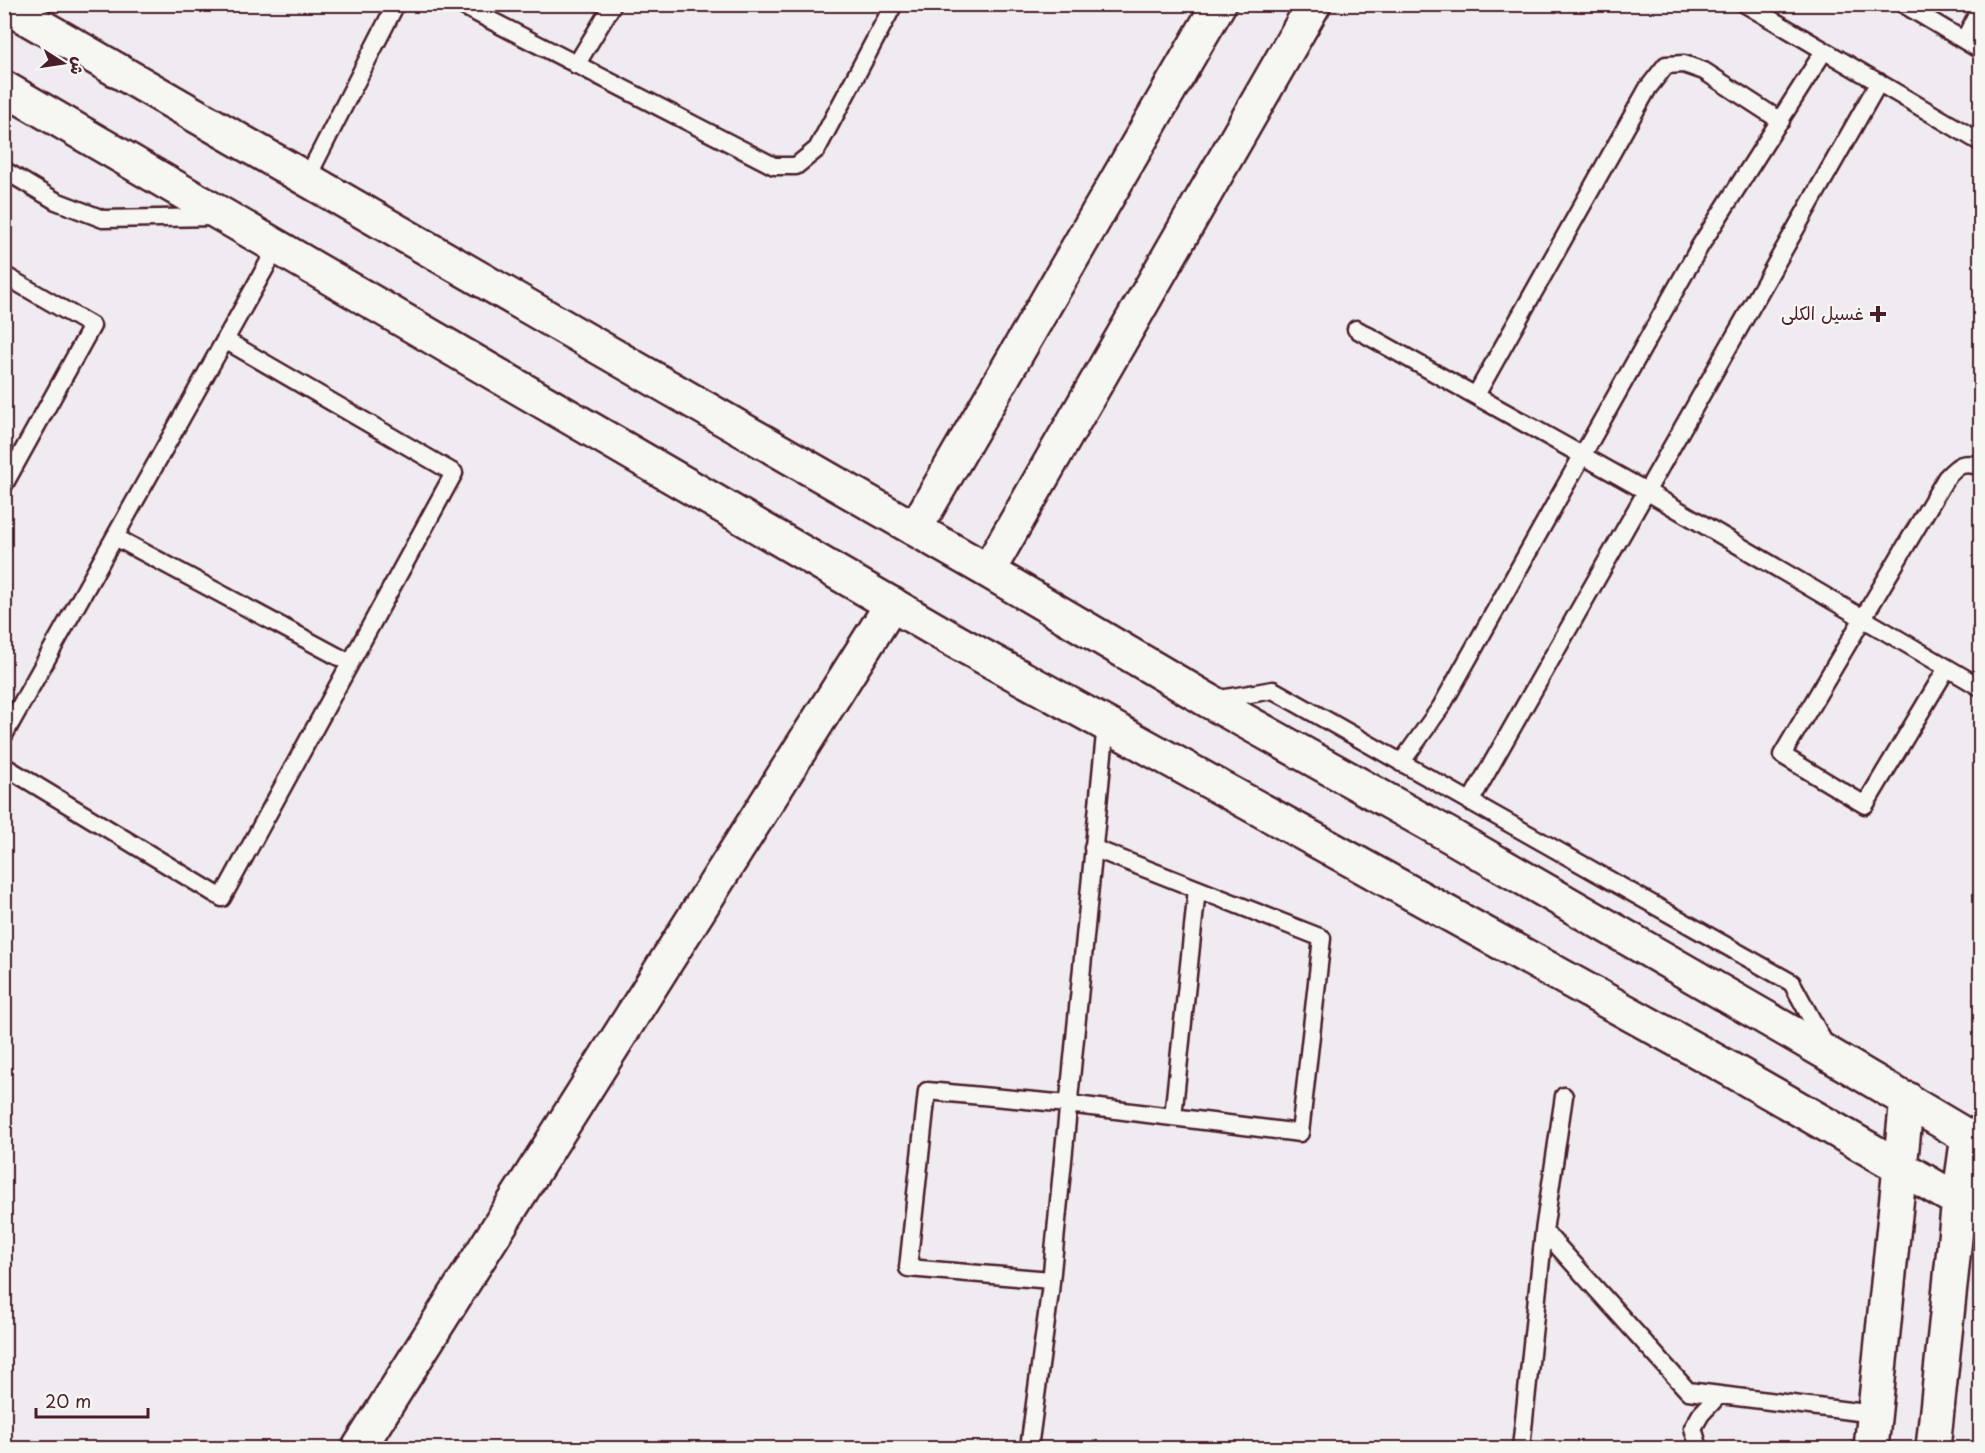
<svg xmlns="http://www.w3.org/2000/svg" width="1985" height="1453" font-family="'Playpen Sans','Playpen Sans Arabic',sans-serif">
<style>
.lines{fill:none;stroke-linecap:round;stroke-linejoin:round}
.lane-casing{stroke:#4a1f2b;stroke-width:21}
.street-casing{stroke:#4a1f2b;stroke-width:38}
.secondary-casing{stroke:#4a1f2b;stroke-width:38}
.lane{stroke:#f6f6f2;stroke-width:16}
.street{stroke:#f6f6f2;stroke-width:33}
.secondary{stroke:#f6f6f2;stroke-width:33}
.poi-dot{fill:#4a1f2b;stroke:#f6f6f2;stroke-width:2}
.labels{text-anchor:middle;stroke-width:5;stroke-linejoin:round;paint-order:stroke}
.poi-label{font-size:18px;fill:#4a1f2b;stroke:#f6f6f2;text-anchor:end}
</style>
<rect width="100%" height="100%" fill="#efebf1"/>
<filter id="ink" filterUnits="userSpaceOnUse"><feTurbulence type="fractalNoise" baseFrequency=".0167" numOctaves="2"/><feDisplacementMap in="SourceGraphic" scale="12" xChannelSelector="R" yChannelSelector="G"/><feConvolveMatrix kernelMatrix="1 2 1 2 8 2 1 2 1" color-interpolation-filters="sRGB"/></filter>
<g filter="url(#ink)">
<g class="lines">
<g class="lane-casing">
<path id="lane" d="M459 4 774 166H796L817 149 894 4
M1745 4 1980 142
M1903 4 1980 50
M1964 40 1980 9
M576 65 613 4
M4 170 56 201 103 219 215 217
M307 178 396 4
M4 275 92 326 4 485
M1356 329 1646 491 1980 687
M1476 395 1648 88 1666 65 1684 64 1704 71 1781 121
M115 537 350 663
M1947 668 1865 805 1782 755 1946 478C1959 464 1962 462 1980 466
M1214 700 1273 690 1792 983 1826 1046
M4 735 277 247
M1401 763 1441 707 1700 246 1824 51
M4 766 222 898 454 473 225 340
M1470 802 1879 82
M1564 1096 1544 1231 1688 1391 1874 1414
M1173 1117 1197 889
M1051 1280 908 1268 927 1091 1068 1104 1300 1133 1322 938 1093 848
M1029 1448 1050 1292 1106 724
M1521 1448 1544 1231
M1699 1448 1693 1428 1701 1414 1719 1395"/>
</g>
<g class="street-casing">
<path id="street" d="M359 1448 892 604"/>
</g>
<g class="secondary-casing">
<path id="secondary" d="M4 5 988 571 1209 701 1449 835 1830 1055 1980 1144
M4 88 948 637 1728 1068 1980 1213
M915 529 1219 4
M988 571 1314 4
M1871 1448 1907 1099
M1933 1448 1959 1200 1968 1136"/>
</g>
<use href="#lane" class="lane"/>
<use href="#street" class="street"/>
<use href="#secondary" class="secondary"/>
</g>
</g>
<path class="poi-dot" d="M1875 305h6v6h6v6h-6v6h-6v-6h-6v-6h6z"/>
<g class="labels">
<g class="poi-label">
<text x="1864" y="320">غسيل الكلى</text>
</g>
</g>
<rect width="1985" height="1453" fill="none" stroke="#f6f6f2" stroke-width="24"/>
<rect x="12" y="12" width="1961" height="1429" fill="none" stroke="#4a1f2b" stroke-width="2" filter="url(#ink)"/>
<g transform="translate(63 63) rotate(102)" stroke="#f6f6f2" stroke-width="4.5" paint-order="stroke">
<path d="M0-4.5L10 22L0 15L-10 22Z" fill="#4a1f2b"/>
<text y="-9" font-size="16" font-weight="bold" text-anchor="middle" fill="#4a1f2b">ش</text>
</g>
<path d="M36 1408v9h112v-9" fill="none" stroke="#4a1f2b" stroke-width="3"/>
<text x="45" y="1408" font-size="18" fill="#4a1f2b" stroke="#f6f6f2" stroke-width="4.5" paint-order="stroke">20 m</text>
</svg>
